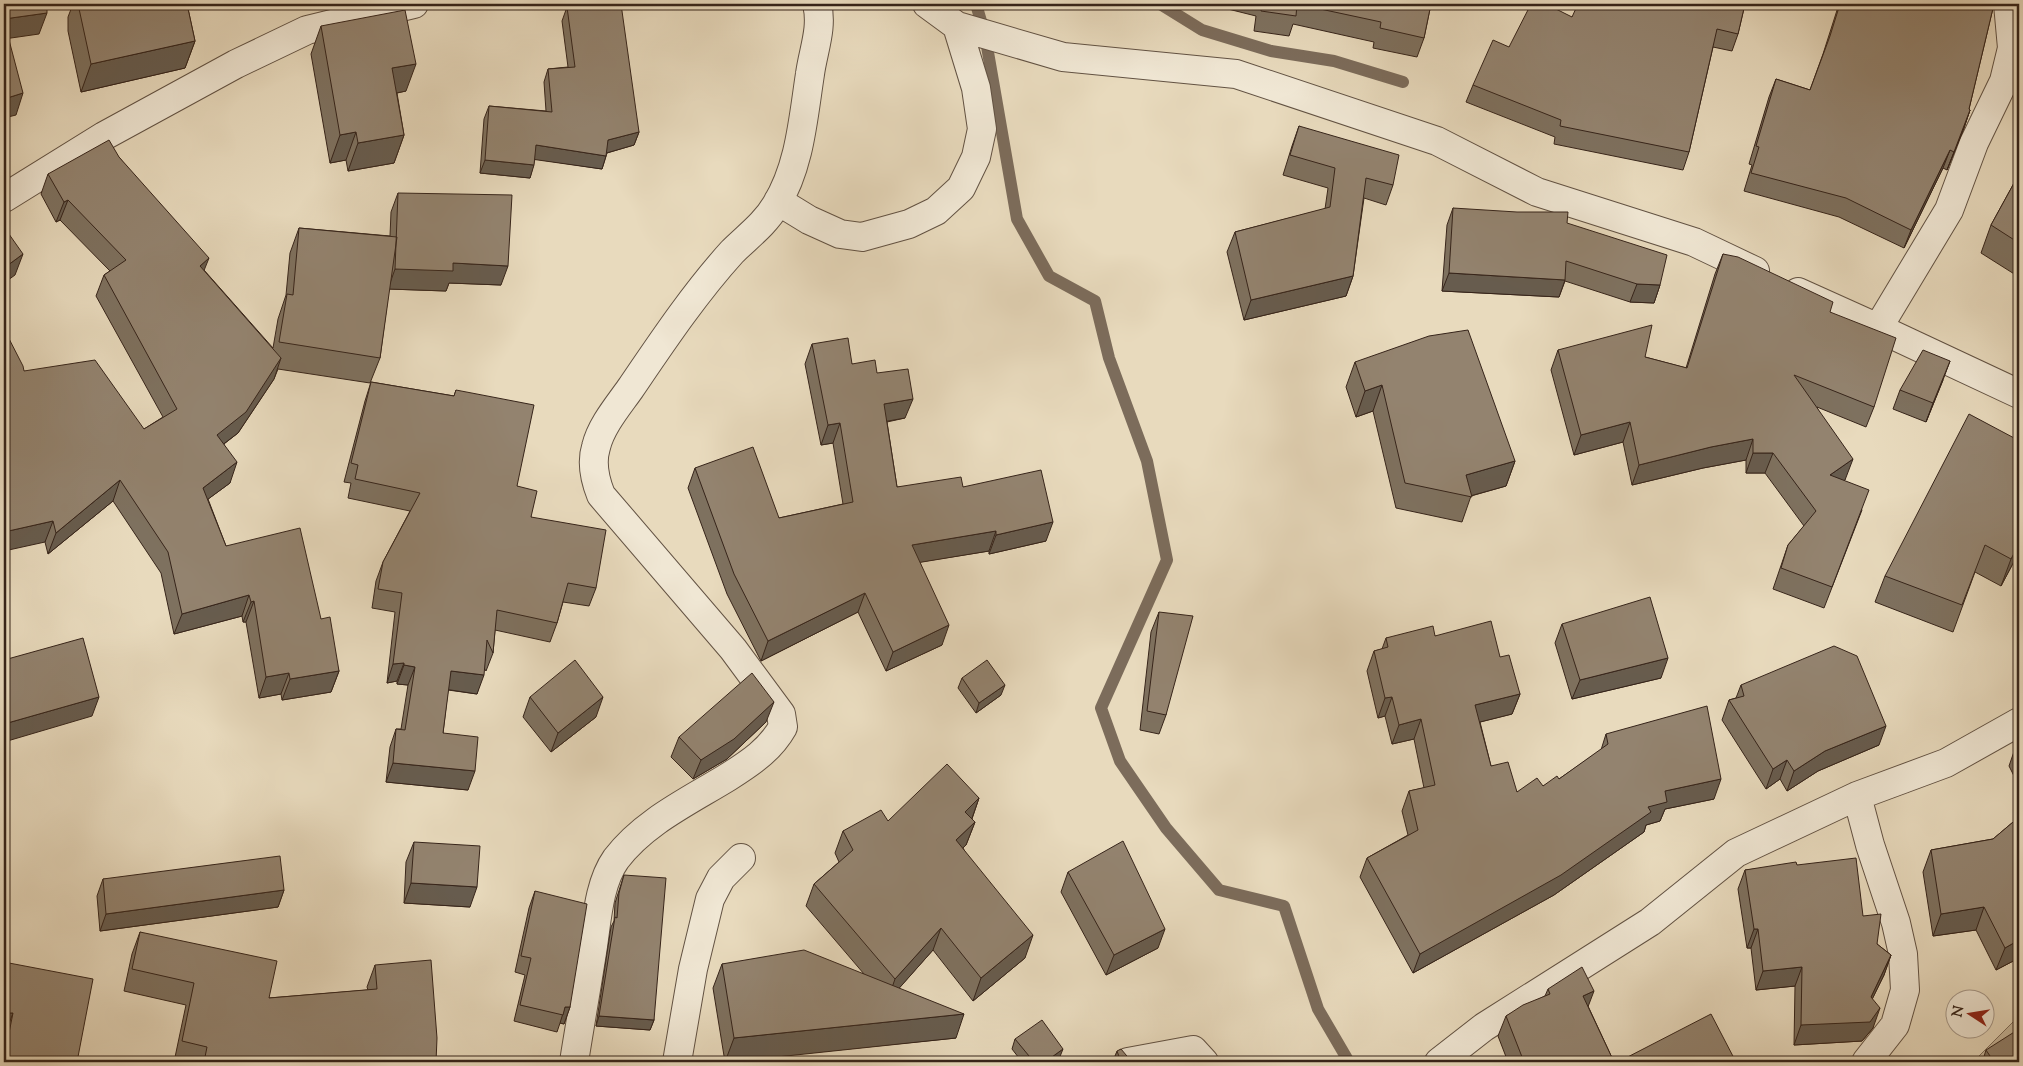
<svg xmlns="http://www.w3.org/2000/svg" width="2023" height="1066" font-family="'Sorts Mill Goudy',serif">
<style>
.green{fill:#cabba1;stroke:#80705e}
.lines{fill:none;stroke-linecap:round;stroke-linejoin:round}
.stream{stroke:#7c6c5b;stroke-width:12}
.minor-casing{stroke:#625243;stroke-width:30}
.minor{stroke:#f0e7d4;stroke-width:28}
.wall{fill:#7e715f;stroke:#36241a}
.shaded-wall{fill:#675c4e;stroke:#36241a}
.building{fill:#93836f;stroke:#36241a}
</style>
<rect width="100%" height="100%" fill="#e8dabd"/>
<filter id="stains"><feTurbulence type="fractalNoise" baseFrequency=".004" numOctaves="4"/><feColorMatrix values="0 0 0 0 .2 0 0 0 0 .09 0 0 0 0 .02 0 0 0 .5 -.17"/></filter>
<radialGradient id="worn" r=".72"><stop offset=".6" stop-color="#630" stop-opacity="0"/><stop offset="1" stop-color="#630" stop-opacity=".3"/></radialGradient>
<path class="green" d="M2019 1016V1062H1973Z"/>
<g class="lines">
<path class="stream" d="M976 4 985 35 1017 219 1049 276 1095 301 1109 358 1147 461 1167 560 1101 708 1120 761 1166 828 1219 890 1284 906 1318 1009 1349 1062
M1160 4 1202 30 1271 51 1334 61 1403 82"/>
<g class="minor-casing">
<path id="minor" d="M927 4 957 26 1063 57 1236 74 1437 141 1537 192 1694 242 1755 271
M4 198 104 136 236 64 307 30 414 4
M778 201 809 220 840 234 862 237 909 224 936 211 961 188 976 157 982 129 976 88 957 26
M1798 292 1878 328 2019 394
M1878 328 1949 210 1974 143 2004 81 2012 48 2008 4
M1857 796 1870 845 1896 923 1903 954 1905 990 1895 1025 1866 1062
M574 1062C580 1024 587 985 593 946 597 919 599 883 616 859 644 822 689 801 728 777 750 763 770 750 783 727L781 714 733 649 601 495C595 480 591 463 596 447 601 426 618 406 630 389 662 342 694 294 732 252 747 237 765 224 776 205 800 166 803 119 810 74 813 51 823 28 817 4
M677 1062 693 969 710 899 721 878 741 858
M1128 1062 1193 1050 1204 1062
M1439 1062 1484 1027 1650 922 1736 853 1857 796 1946 763 2019 722"/>
</g>
<use href="#minor" class="minor"/>
</g>
<path class="wall" d="M73 4H187L195 41 185 68 81 92 68 31V17Z
M1208 4H1431L1424 38 1417 57 1373 48 1374 42 1293 24 1289 36 1254 31 1256 16Z
M1745 4 1738 34 1732 51 1713 47 1689 152 1683 170 1554 144 1555 137 1466 102 1473 85 1509 47 1572 17Z
M1839 4H1994L1969 109 1970 110 1964 128 1947 170 1943 168 1904 248 1839 217 1744 191 1752 165 1749 164 1769 97 1776 79 1810 90 1823 54Z
M567 7 639 132 634 145 607 153 602 169 535 159 530 178 480 173 484 119 489 106 546 111 544 82 548 69 568 67 562 21Z
M321 26 406 91 397 93 404 135 394 163 348 171 346 160 330 163 311 54Z
M1299 126 1393 185 1386 205 1364 198 1353 276 1346 296 1244 320 1227 252 1235 232 1325 209 1328 188 1283 175 1292 146Z
M119 157 204 270 273 348 278 319 286 295 290 253 299 228 390 236 391 212 398 193 501 285 449 283 446 291 389 289 380 358 370 383 278 369 274 379 238 433 224 444 230 483 208 499 226 546 321 619 339 671 331 692 282 700 281 694 259 698 246 622H243L242 616 174 634 161 573 113 501 48 554 45 542 24 371 144 429 163 417 96 296 104 275 110 271 60 220 56 222 41 194 48 174Z
M2019 174V277L1981 253 1991 225Z
M1453 208 1660 285 1654 303 1630 302 1565 281 1559 297 1442 291 1447 225Z
M1723 254 1830 312 1874 407 1866 427 1817 407 1845 480H1844L1862 510 1824 608 1773 589 1788 545 1804 526 1765 473H1746V460L1703 468 1632 485 1623 442 1574 455 1551 370 1558 350 1645 357 1686 368 1715 274Z
M812 344 852 364 877 373 905 418 887 422 897 487H963L1046 541 989 554V551L920 562 942 645 886 671 858 612 761 661 727 594 688 488 695 468 779 518 843 504 833 443 821 445 805 364Z
M1355 362 1515 461 1506 486 1471 496 1462 522 1396 508 1373 411 1356 417 1346 387Z
M1943 380 1926 422 1893 409 1900 390Z
M371 382 454 396 456 390 517 486 531 517 596 588 589 606 563 602 557 623 550 642 495 630 493 653 486 671 484 668 477 694 448 690 443 733 468 790 386 782 390 747 396 729H401L408 685 397 684V681L387 683 395 612 372 608 376 581 383 562 410 511 348 498 351 483 344 482 365 401Z
M2016 439 2019 552 2001 586 1975 572 1953 632 1875 602 1885 576Z
M1159 612 1166 715 1159 734 1140 730 1151 632Z
M1562 624 1661 678 1572 699 1555 643Z
M1435 636 1500 657 1520 694 1512 714 1480 722 1491 766 1517 792 1543 786 1559 779 1601 750 1606 734 1714 799 1665 809 1660 821 1646 825 1644 832 1554 895 1413 973 1360 877 1367 858 1408 835 1402 811 1409 791 1424 788 1414 739 1392 744 1385 716 1378 718 1367 671 1374 651 1382 649 1386 638Z
M962 678 1001 695 976 713 958 688Z
M1741 685 1879 745 1818 771 1787 791 1780 779 1766 789 1722 720 1729 700 1736 698Z
M530 697 596 717 551 752 523 717Z
M766 722 727 759 693 779 671 757 679 737Z
M2019 742V786L2009 766 2017 743Z
M979 798 972 819 975 822 966 845 963 848 1025 958 973 1001 933 950 899 988 956 1038 759 1058 761 1062H756L757 1059 725 1062 713 988 722 964 864 974 806 906 814 884 839 862 835 853 843 831 888 821Z
M2019 817V958L1996 970 1976 930 1933 936 1923 872 1931 850 1993 839Z
M414 842 470 907 404 903 406 862Z
M1797 865 1863 916 1877 944 1891 955 1884 975 1872 999 1873 1028 1862 1041 1794 1045 1795 986 1756 990 1751 948H1747L1738 889 1745 870Z
M1068 872 1158 948 1106 975 1061 892Z
M624 875 654 1020 650 1030 596 1026 611 927 614 921 615 903Z
M103 879 284 890 278 907 100 931 97 896Z
M535 891 570 1007 564 1024 560 1023 557 1032 514 1021 525 975 515 972 529 908Z
M4 927 9 963 77 1062H4Z
M140 932 269 998 368 990 367 987 375 965 436 1062H174L186 1005 124 991 132 954Z
M1548 989 1588 1006 1614 1062H1508L1498 1036 1506 1016 1545 996Z
M1015 1039 1059 1059 1055 1062H1022L1012 1049Z
M1986 1050 2019 1062H1984L1983 1060Z
M1117 1051 1132 1062H1113Z"/>
<path class="shaded-wall" d="M47 13 39 34 4 39V19Z
M195 41 185 68 81 92 91 64Z
M416 64 406 91 382 96 392 68Z
M23 93 16 115 4 118V99Z
M1970 110 1964 128 1947 170 1954 152Z
M9 125 4 140V127Z
M356 132 346 160 330 163 340 135Z
M639 132 634 145 603 154 608 140Z
M404 135 394 163 348 171 358 143Z
M536 145 606 156 602 169 531 159Z
M1950 150 1943 168 1904 248 1911 230Z
M485 160 534 165 530 178 480 173Z
M68 200 60 220 56 222 64 202Z
M23 254 15 275 4 283V268Z
M209 258 201 278 200 266Z
M453 263 508 266 501 285 449 283 446 291 388 289 395 269Z
M1449 273 1565 280 1559 297 1442 291Z
M1353 276 1346 296 1244 320 1251 300Z
M1637 284 1660 285 1654 303 1630 302Z
M281 358 274 379 238 433 209 455 217 435Z
M1950 361 1943 380 1926 422 1933 403Z
M1382 385 1373 411 1356 417 1365 391Z
M913 399 905 418 877 423 884 404Z
M1630 422 1623 442 1574 455 1581 435Z
M840 423 833 443 821 445 828 425Z
M1753 439 1746 460 1703 468 1632 485 1639 465 1711 447Z
M1753 453H1773L1765 473H1746Z
M1853 459 1845 480 1823 495 1830 475Z
M1515 461 1506 486 1470 496 1466 475Z
M237 462 230 483 196 508 203 488Z
M120 480 113 501 48 554 56 533Z
M53 521 45 542 4 551V532Z
M1053 522 1046 541 989 554 996 535Z
M996 531 989 551 904 565 912 545Z
M2019 544V552L2001 586 2011 559Z
M865 593 858 612 761 661 768 641Z
M249 595 242 616 174 634 182 614Z
M254 601 246 622H243L251 602Z
M949 625 942 645 886 671 893 652Z
M1668 658 1661 678 1572 699 1580 680Z
M404 663 397 681 387 683 393 664Z
M404 665 415 667 408 685 397 684Z
M339 671 331 692 282 700 290 679Z
M451 671 484 675 477 694 444 689Z
M289 673 281 694 259 698 266 677Z
M1005 685 1001 695 976 713 979 703Z
M1520 694 1512 714 1468 725 1475 705Z
M99 697 92 716 4 742V724Z
M603 697 596 717 551 752 558 733Z
M1392 697 1385 716 1378 718 1385 698Z
M774 702 766 722 727 759 693 779 701 760Z
M1421 719 1414 739 1392 744 1399 725Z
M1886 726 1879 745 1818 771 1787 791 1794 771 1825 751Z
M1787 760 1780 779 1766 789 1773 769Z
M393 763 475 771 468 790 386 782Z
M1721 779 1714 799 1665 809 1660 821 1646 825 1644 832 1554 895 1413 973 1420 954 1648 807 1665 791Z
M979 798 971 821 965 812Z
M975 822 966 845 948 862 956 840Z
M411 883 477 887 470 907 404 903Z
M284 890 278 907 100 931 106 914Z
M1984 907 1976 930 1933 936 1941 914Z
M941 928 933 950 887 1002 895 979Z
M1165 929 1158 948 1106 975 1114 955Z
M1754 929H1758L1751 948H1747Z
M1033 935 1025 958 973 1001 981 978Z
M2019 940V958L1996 970 2005 948Z
M1891 955 1884 975 1864 1016 1871 997Z
M1802 967 1795 986 1756 990 1763 971Z
M1594 991 1586 1012 1583 996Z
M565 1007H570L564 1024 560 1023Z
M1880 1008 1873 1028 1862 1041 1794 1045 1801 1025Z
M4 1013H13L4 1037Z
M964 1014 956 1038 758 1059 757 1057V1059L725 1062 734 1038Z
M599 1016 654 1020 650 1030 596 1026Z
M1063 1049 1059 1059 1055 1062H1045Z"/>
<path class="building" d="M4 4H47V13L4 19Z
M78 4H187L195 41 91 64Z
M594 4H621L639 132 608 140 606 156 536 145 534 165 485 160 489 106 552 112 548 69 575 67 567 7Z
M1262 4H1431L1424 38 1380 28 1381 22 1297 4 1296 16 1261 11Z
M1531 4H1546L1572 17 1578 4H1745L1738 34 1717 29 1689 152 1560 126 1561 120 1473 85 1493 40 1509 47Z
M1840 4H1994L1969 109 1970 110 1954 152 1950 150 1911 230 1846 198 1751 173 1759 147 1756 146 1776 79 1810 90 1830 36Z
M405 10 416 64 392 68 404 135 358 143 356 132 340 135 321 26Z
M4 21 23 93 4 99Z
M4 106 9 125 4 127Z
M1299 126 1399 155 1393 185 1366 178 1353 276 1251 300 1235 232 1330 207 1335 168 1290 155Z
M109 140 119 157 209 258 200 266 281 358 246 412 217 435 237 462 203 488 226 546 300 528 321 619 330 617 339 671 290 679 289 673 266 677 254 601 251 602 249 595 182 614 168 552 120 480 56 533 53 521 4 532V329L23 366 24 371 95 360 144 429 177 409 104 275 126 260 68 200 64 202 48 174Z
M2019 174V243L1991 225Z
M398 193 512 195 508 266 453 263V271L395 269Z
M1453 208 1517 212H1568L1567 223 1667 255 1660 285 1637 284 1566 261 1565 280 1449 273Z
M4 227 23 254 4 268Z
M299 228 397 237 380 358 279 342 287 294 293 295Z
M1723 254 1738 257 1833 302 1830 312 1896 338 1874 407 1794 375 1853 459 1830 475 1869 490 1832 587 1781 568 1788 545 1816 511 1773 453H1753V439L1711 447 1639 465 1630 422 1581 435 1558 350 1652 325 1645 357 1687 368Z
M1468 330 1515 461 1466 475 1472 497 1405 483 1382 385 1365 391 1355 362 1429 336Z
M848 338 852 364 875 360 877 373 908 369 913 399 884 404 897 487 961 477 963 487 1041 470 1053 522 996 535V531L912 545 949 625 893 652 865 593 768 641 734 574 695 468 753 447 779 518 853 502 840 423 828 425 812 344Z
M1923 350 1950 361 1933 403 1900 390Z
M371 382 454 396 456 390 534 405 517 486 537 491 531 517 606 530 596 588 568 583 557 623 497 610 493 653 487 640 484 675 451 671 443 733 478 737 475 771 393 763 396 729 405 730 415 667 404 665V663L393 664 402 593 378 589 383 562 420 493 355 479 358 465 351 463Z
M1969 414 2016 439 2019 434V544L2011 559 1985 545 1962 605 1885 576Z
M1650 597 1668 658 1580 680 1562 624Z
M1159 612 1193 616 1166 715 1147 711Z
M1491 621 1500 657 1509 655 1520 694 1475 705 1491 766 1508 762 1517 792 1537 778 1543 786 1557 776 1559 779 1608 744 1606 734 1707 706 1721 779 1665 791 1667 802 1648 807 1651 812 1561 875 1420 954 1367 858 1418 830 1409 791 1435 785 1421 719 1399 725 1392 697 1385 698 1374 651 1388 647 1386 638 1433 626 1435 636Z
M83 638 99 697 4 724V660Z
M1834 646 1857 656 1886 726 1825 751 1794 771 1787 760 1773 769 1729 700 1744 696 1741 685Z
M575 660 603 697 558 733 530 697Z
M987 660 1005 685 979 703 962 678Z
M752 673 774 702 734 739 701 760 679 737Z
M947 764 979 798 965 812 975 822 956 840 1033 935 981 978 941 928 895 979 814 884 853 850 843 831 881 810 888 821Z
M2019 817V940L2005 948 1984 907 1941 914 1931 850 1993 839Z
M1123 841 1165 929 1114 955 1068 872Z
M414 842 480 846 477 887 411 883Z
M280 856 284 890 106 914 103 879Z
M1856 858 1863 916 1881 914 1877 944 1891 955 1871 997 1880 1008 1870 1022 1801 1025 1802 967 1763 971 1758 929H1754L1745 870 1796 862 1797 865Z
M624 875 666 878 654 1020 599 1016 615 917 617 918 619 893Z
M535 891 587 904 570 1007H565L563 1015 520 1005 531 958 521 956Z
M4 927H8L9 963 93 979 77 1062H4V1058L13 1013H4Z
M140 932 277 961 269 998 377 989 375 965 431 960 437 1038 436 1062H204L207 1047 182 1041 194 983 132 969Z
M804 950 964 1014 734 1038 722 964Z
M1582 967 1594 991 1583 996 1614 1062H1524L1506 1016 1523 1005 1550 994 1548 989Z
M1711 1014 1736 1062H1618Z
M1042 1020 1063 1049 1045 1062H1034L1015 1039Z
M2019 1029V1062H1994L1986 1050Z
M1121 1049 1132 1062H1121L1117 1051Z"/>
<rect width="2023" height="1066" fill="none" stroke="#e8dabd" stroke-width="20"/>
<rect x="5" y="5" width="2013" height="1056" fill="none" stroke="#36241a" stroke-width="2.5"/>
<rect x="10" y="10" width="2003" height="1046" fill="none" stroke="#36241a"/>
<g transform="translate(1970 1014) rotate(282)"><circle r="24" fill="#f0e7d4" stroke="#a6998a"/>
<path d="M0-4L9 19L0 12L-9 19Z" fill="#8f2418"/>
<text y="-8" font-size="14" font-weight="bold" text-anchor="middle" fill="#36241a">N</text>
</g>
<rect width="100%" height="100%" filter="url(#stains)"/>
<rect width="100%" height="100%" fill="url(#worn)"/>
</svg>
